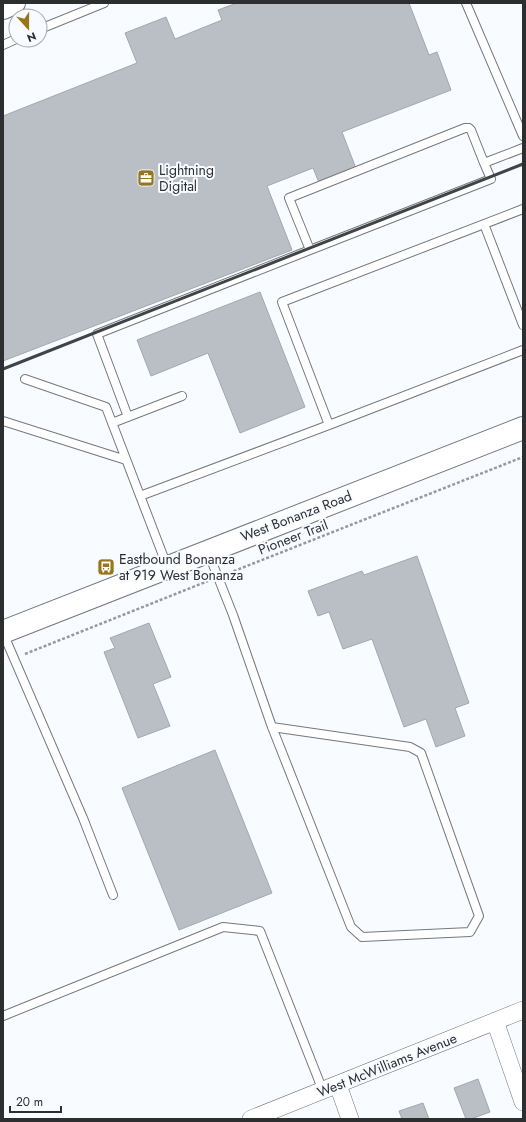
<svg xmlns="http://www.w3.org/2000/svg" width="526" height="1122" font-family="Jost,sans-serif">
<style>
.building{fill:#babfc5;stroke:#a3a8ae}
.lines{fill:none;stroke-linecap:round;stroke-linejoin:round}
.service-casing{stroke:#74797e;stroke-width:10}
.minor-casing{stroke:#74797e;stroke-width:18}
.secondary-casing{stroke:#74797e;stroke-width:24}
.motorway-casing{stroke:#74797e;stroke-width:24}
.path{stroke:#979a9d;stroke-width:2.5;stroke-dasharray:3 2;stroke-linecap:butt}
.service{stroke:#fff;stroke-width:8}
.minor{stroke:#fff;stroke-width:17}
.secondary{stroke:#fff;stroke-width:22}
.motorway{stroke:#fff;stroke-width:22}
.rail{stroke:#414446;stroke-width:3}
.labels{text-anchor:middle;stroke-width:4;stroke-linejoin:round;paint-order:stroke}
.poi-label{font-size:14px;fill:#2c2e30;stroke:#f8fbff;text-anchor:start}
.street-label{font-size:14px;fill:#2c2e30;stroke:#f8fbff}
</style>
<rect width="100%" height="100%" fill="#f8fbff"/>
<path class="building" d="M237 3H409L429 55 437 52 451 90 342 132 357 171 320 185 313 168 267 186 292 250 3 361V116L137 63 125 33 166 17 175 39 222 20 218 10Z
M260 292 305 407 240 433 208 353 151 376 137 340Z
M417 556 469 703 455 708 465 736 436 747 426 719 404 727 372 639 343 649 329 612 318 616 308 591 362 571 364 575Z
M149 623 171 677 153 684 170 726 138 738 104 652 115 648 110 638Z
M215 750 272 893 179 930 122 788Z
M478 1079 490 1112 471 1119H466L454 1088Z
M423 1103 429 1119H402L399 1111Z"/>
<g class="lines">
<g class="service-casing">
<path id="service" d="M466 3 523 136
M40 29 104 3
M3 45 16 39
M523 209 282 302 329 425 523 350
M484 224 523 325
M310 250 491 179 484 163
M25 379 106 407 167 566
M128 417 97 334 310 250 289 198 465 128H469L471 130 484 163 523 148
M3 421 126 460
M112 423 182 396
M140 496 329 425
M208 552 233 615 272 727 351 927 362 937 470 932 479 916 421 753 410 747 272 727
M3 633 83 818 113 895
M3 1016 223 927 260 931 323 1091"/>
</g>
<g class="minor-casing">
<path id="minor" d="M495 1021 523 1102
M338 1085 350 1119
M251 1119 523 1010"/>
</g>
<g class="secondary-casing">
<path id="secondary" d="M3 632 523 428"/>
</g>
<g class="motorway-casing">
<path id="motorway" d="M3 8 14 3"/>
</g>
<path class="path" d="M229 573 523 457
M25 654 208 581"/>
<use href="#service" class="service"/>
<use href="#minor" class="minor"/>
<use href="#secondary" class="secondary"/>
<use href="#motorway" class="motorway"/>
<path class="rail" d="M3 369 523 164"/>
</g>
<defs>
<g id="office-square" transform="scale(0.9)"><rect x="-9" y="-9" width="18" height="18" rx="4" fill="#96751d" stroke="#f8fbff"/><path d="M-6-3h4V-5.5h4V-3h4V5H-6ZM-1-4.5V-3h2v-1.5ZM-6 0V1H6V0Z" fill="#fff"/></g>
<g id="bus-square" transform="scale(0.9)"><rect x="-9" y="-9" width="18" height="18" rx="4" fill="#96751d" stroke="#f8fbff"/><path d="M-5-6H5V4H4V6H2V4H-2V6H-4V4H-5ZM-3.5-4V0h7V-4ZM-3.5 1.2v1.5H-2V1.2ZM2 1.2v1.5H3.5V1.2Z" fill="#fff"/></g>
</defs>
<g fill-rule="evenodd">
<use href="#office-square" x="146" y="178"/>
<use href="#bus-square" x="106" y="567"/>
</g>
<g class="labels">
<g class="poi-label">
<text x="159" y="175">Lightning<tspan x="159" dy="16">Digital</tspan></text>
<text x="119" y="564">Eastbound Bonanza<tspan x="119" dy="16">at 919 West Bonanza</tspan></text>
</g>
<g class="street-label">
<text transform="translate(296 516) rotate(-21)" y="5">West Bonanza Road</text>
<text transform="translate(293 537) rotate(-21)" y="5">Pioneer Trail</text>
<text transform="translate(387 1065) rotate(-22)" y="5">West McWilliams Avenue</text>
</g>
</g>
<rect width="526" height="1122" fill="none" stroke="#2c2e30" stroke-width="8"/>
<g transform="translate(28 28) rotate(159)"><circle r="19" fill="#f8fbff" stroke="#a6a9ac"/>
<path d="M0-3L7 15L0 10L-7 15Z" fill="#96751d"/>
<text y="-6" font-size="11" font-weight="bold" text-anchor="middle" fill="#2c2e30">N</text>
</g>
<path d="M10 1106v6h51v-6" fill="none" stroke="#2c2e30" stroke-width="2"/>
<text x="16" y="1106" font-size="12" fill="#2c2e30" stroke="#f8fbff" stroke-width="3" paint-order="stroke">20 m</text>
</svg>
